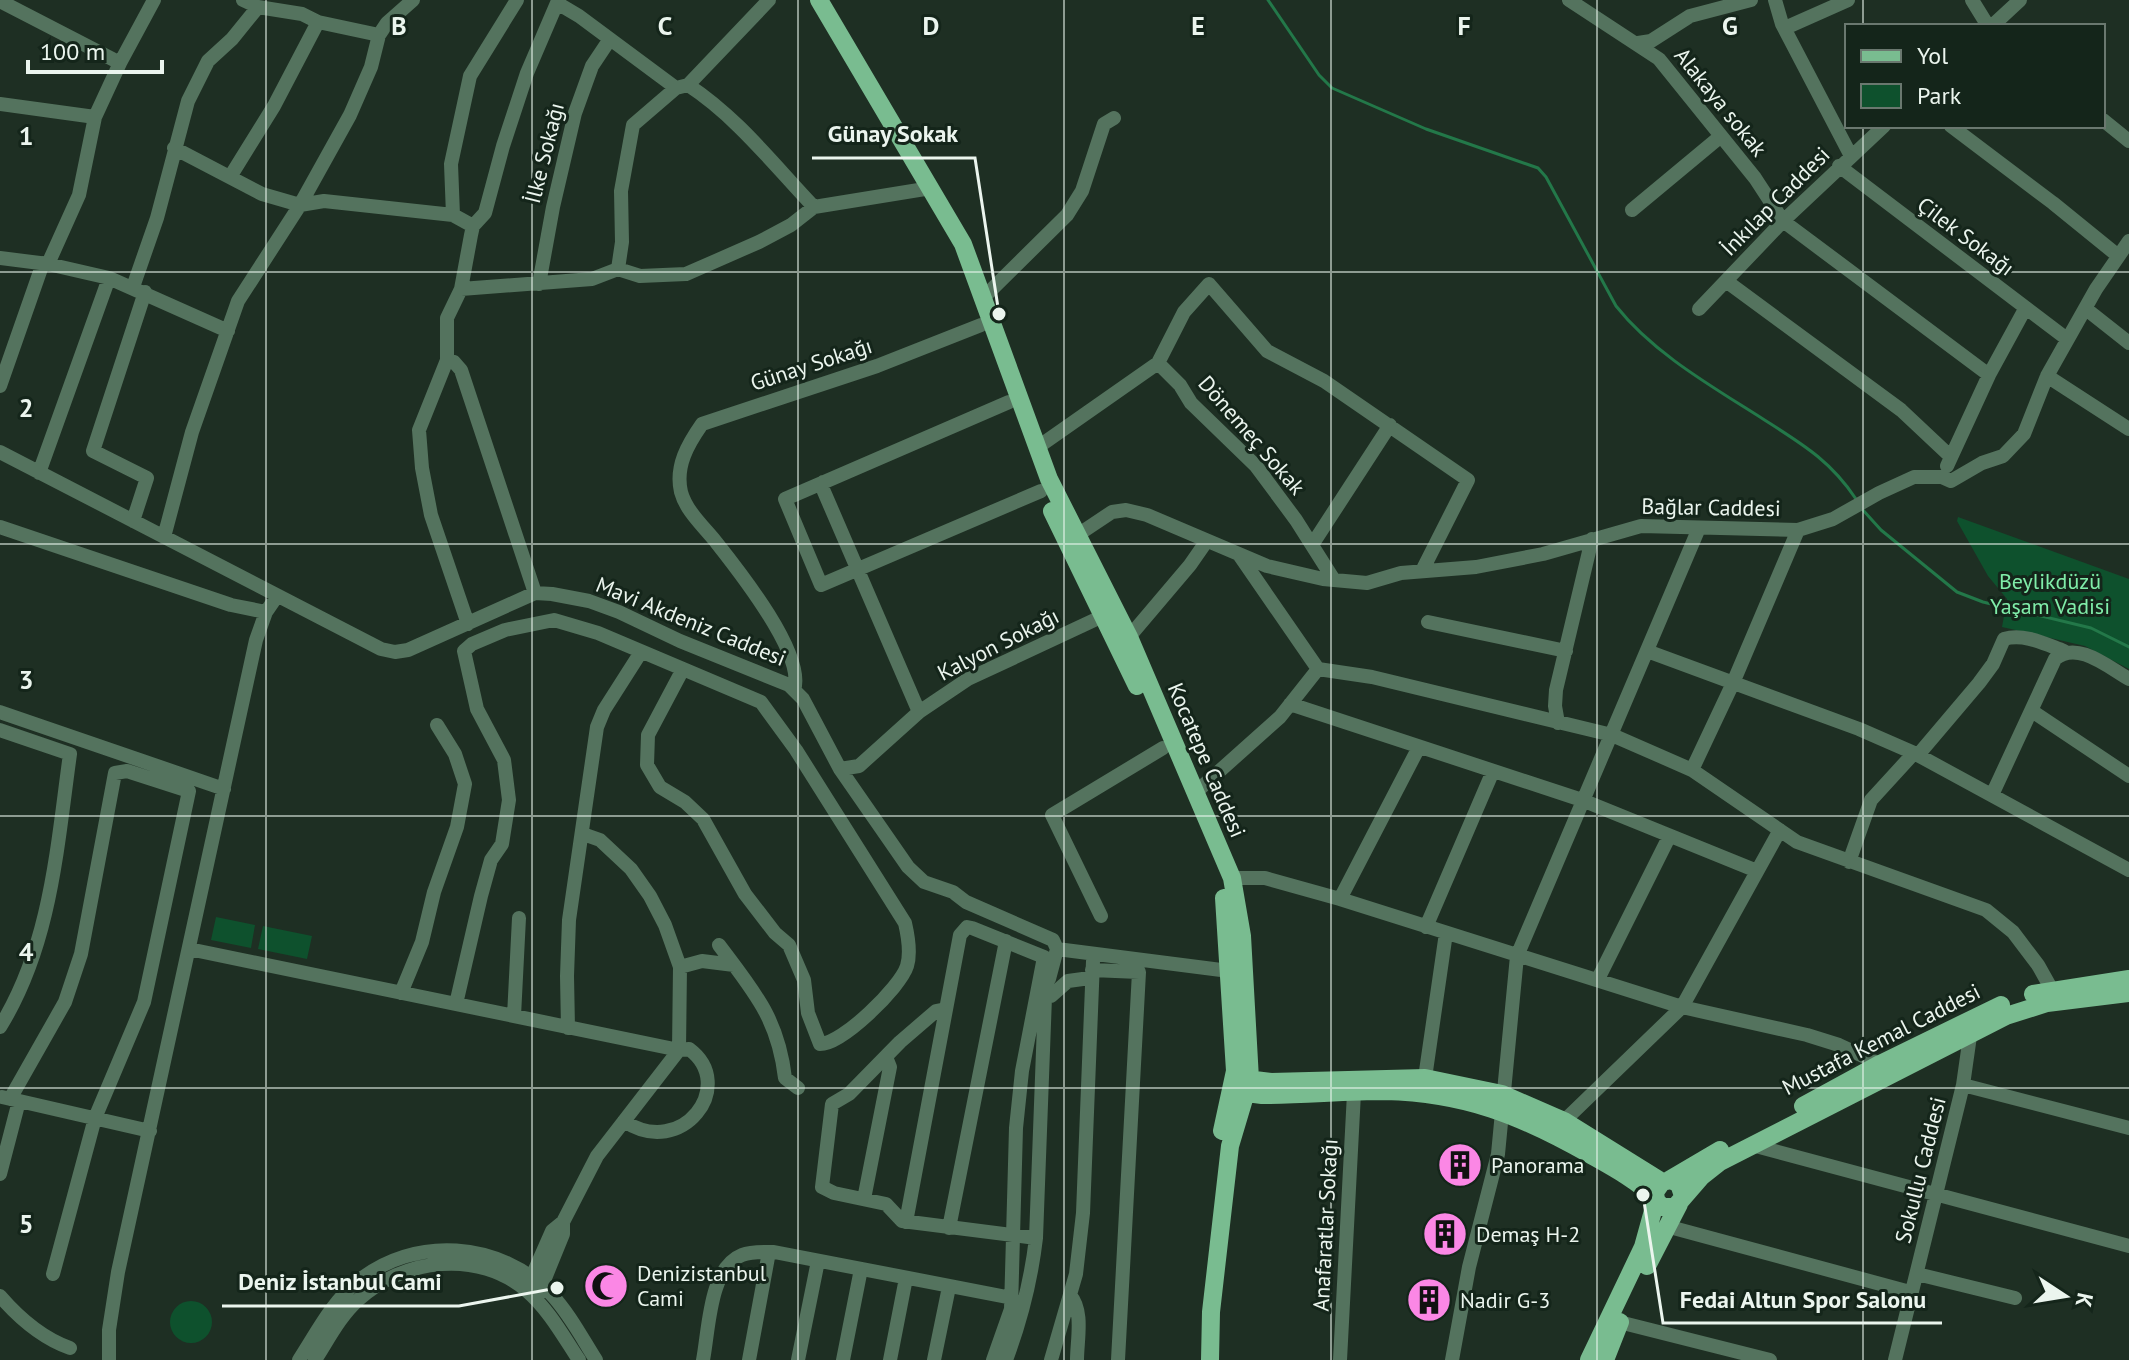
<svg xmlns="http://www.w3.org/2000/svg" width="2129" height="1360" font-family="'PT Sans',sans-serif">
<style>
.green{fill:#0e512d}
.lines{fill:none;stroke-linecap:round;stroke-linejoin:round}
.stream{stroke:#237849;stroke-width:3}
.minor{stroke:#54735e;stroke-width:14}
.major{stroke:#79bc90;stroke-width:18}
.grid{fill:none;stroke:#ebf5ee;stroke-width:2;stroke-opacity:0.55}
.labels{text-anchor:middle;stroke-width:6;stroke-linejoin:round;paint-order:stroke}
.street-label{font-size:22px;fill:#ebf5ee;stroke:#14251a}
.park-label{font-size:22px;fill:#80eda9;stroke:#14251a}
.poi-label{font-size:22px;fill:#ebf5ee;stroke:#14251a;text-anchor:start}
.grid-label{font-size:26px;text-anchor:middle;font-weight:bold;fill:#ebf5ee;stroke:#14251a;stroke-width:6;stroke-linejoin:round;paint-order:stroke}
.leader{fill:none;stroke:#ebf5ee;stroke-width:3}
.callout-dot{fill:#ebf5ee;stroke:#14251a;stroke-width:3}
.callout-label{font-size:24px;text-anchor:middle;font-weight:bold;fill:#ebf5ee;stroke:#14251a;stroke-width:6;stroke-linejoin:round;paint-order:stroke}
</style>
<rect width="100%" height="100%" fill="#1e2f23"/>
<path class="green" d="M1958 517 2129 579V669L2085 646 2002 627 2007 599 1988 576 1957 521Z
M216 917 255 925 251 948 211 940Z
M263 926 312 936 307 959 258 949Z
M170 1322a21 21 0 1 1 42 0a21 21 0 1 1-42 0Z"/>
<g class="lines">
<path class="stream" d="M1268 0 1319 75 1332 88 1426 129 1538 168 1546 177 1616 306C1654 354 1713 387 1763 419 1802 444 1830 460 1856 499
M1862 509 1881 530 1957 592 1983 602 2091 628 2129 647"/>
<path class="minor" d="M243 0 258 7 302 14 318 22 379 35
M1569 0 1659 59 1755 178 1783 221 1989 375
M1775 0 1782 24 1851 156
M1972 0 1988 26
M0 1 120 63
M1992 26 2020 0
M1785 28 1848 0
M1638 43 1651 41 1690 16 1751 0
M688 85C737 117 774 165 814 207
M0 104 95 117
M2103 120 2129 141
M1951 126 2053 203 2117 255
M174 148 262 194 300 205 324 201 453 215 451 164 470 76 517 0
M1839 166 2067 339
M230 177 274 106 318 22
M1632 210 1721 136
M453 215 473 226 471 235 461 289 447 318V360L419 430 422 468 431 515 468 624
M473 226 485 213 503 146 527 73 557 3 579 16 676 88
M0 258 48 264 109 278 228 331
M48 264 79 195 95 117 120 63 154 0
M618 269 640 276 686 274 759 242 791 225 814 207 931 188
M1726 281 1901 410 1951 457
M539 284 553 207 575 113 592 66 610 39
M133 287 157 218 188 101 208 61 232 39 258 7
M461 289 592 279 618 269 622 242 621 191 633 125 676 88 688 85 769 0
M982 299 1067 215 1082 191 1104 124 1114 118
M1699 309 1783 221 1884 126
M2086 309 2129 343
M447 360 454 362 461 370 535 593
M1158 363 1180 385 1191 403 1256 466 1296 520 1334 580
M2047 376 2129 429
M0 386 43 263
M1009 402 785 499 821 585 1041 491
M1038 447 1158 363 1184 312 1209 284 1267 351 1324 381 1468 480 1422 571
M0 452 381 649 395 652 408 650 535 593 552 594 589 601 619 612 680 641 789 685 803 699 840 769 908 867 924 882 953 892 966 902 1053 940 1057 949 1229 971
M1947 466 1989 375 2025 309
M39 473 109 278
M823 482 822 487 919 712
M133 521 147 478 93 451 145 292
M0 527 231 605 266 612
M1079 534 1112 512 1126 510 1147 515 1267 566 1323 579 1367 583 1401 573 1476 567 1543 554 1641 526 1798 530 1833 519 1879 493 1914 477H1942L1951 481 1982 463 2003 456 2024 434 2047 376 2096 289 2129 241
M164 537 192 432 238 301 300 205 350 115 371 67 379 35 387 23 413 0
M1312 545 1390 425
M1428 622 1566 651
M1129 637 1190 565 1206 542
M1647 651 1859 729 1914 753 2129 870
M1318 669 1372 677 1612 735 1692 770 1797 842 1986 910 2013 932 2038 965 2052 990
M794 690C806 655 739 571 716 542 704 527 686 511 681 492 675 466 688 444 702 424L877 366 981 325
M1290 704 1582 800 1757 871
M2032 711 2129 776
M0 712 224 789
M1558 723 1555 706 1556 690 1592 539
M0 730 70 754C57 847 51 945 0 1027
M1918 755 1979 683 1993 664 2004 639C2024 633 2045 644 2064 651
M840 769 859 766 919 712 968 679 1103 616
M1692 770 1733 683 1798 530
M1196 792 1280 717 1318 669 1240 556
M1992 795 2055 659C2077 640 2108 667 2129 679
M1849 862 1871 800 1914 753
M1232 878H1265L1340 899 1682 1007 1807 1035 1839 1045 1880 1064
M1340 899 1419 747
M1101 916 1052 815 1163 748
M1426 927 1493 771
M719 945C754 992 778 1018 785 1078L798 1088
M189 949 679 1050 689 1049C738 1085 682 1160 624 1121
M680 967 702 961 734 965
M1092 970 1139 972 1118 1360
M1598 979 1669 837
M1040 984H1045L1049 979 1057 949
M401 993 422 942 434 892 457 827 465 784 455 754 437 725
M1038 994 1051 996 1068 981 1090 978
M456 1004 481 896 491 860 502 844 509 800 504 760 477 709 464 651 472 644 505 630 554 620 598 633 761 702 796 750 905 923C908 936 911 953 907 966 900 988 842 1044 820 1044L808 1013 804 980 789 945 775 933 745 894 703 819 685 802 660 787 647 765 648 735 683 669
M946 1009 936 1011 900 1042 849 1094 832 1104 822 1187 834 1193 886 1204 902 1221 1036 1238
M514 1016 519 918
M568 1028 567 976 569 920 597 727 604 710 641 652
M1425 1078 1446 933
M1963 1085 2129 1128
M2 1097 150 1131
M10 1099 65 1002 81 954 115 773 127 771 189 791 144 1002 95 1118 53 1274
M1564 1121 1682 1007 1780 830
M1752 1145 2129 1246
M0 1174 19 1101
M864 1199 890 1067 886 1057
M906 1222 960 935 967 927 972 928 1044 957 1022 1071 1016 1128 1011 1309 993 1360
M1666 1226 1910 1292
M949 1228 1006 941
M1917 1274 2015 1298
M526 1290 552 1231 563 1222 597 1156 679 1050 680 967 665 925 650 896 631 869 600 840 583 834
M539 1293 563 1234V1222
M1070 1295C1084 1311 1077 1340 1077 1360
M0 1296C19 1318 42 1338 70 1348
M1619 1322 1770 1360
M109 1360V1330L118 1272 256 640 266 612 277 596
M299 1360C316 1334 332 1302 357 1282 414 1235 500 1241 551 1294 569 1313 582 1338 596 1360
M315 1360C328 1340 340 1316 358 1300 403 1258 479 1249 527 1291 549 1310 563 1336 579 1360
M703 1360C709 1330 709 1268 742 1255 752 1251 763 1252 774 1252L1012 1298
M749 1360 769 1252
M798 1360 818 1261
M843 1360 861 1269
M890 1360 906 1278
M934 1360 949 1287
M1006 1360C1021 1320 1031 1281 1036 1238L1045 997
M1051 1360 1076 1274 1083 1213 1093 961
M1340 1360 1354 1093
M1452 1360 1469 1267 1498 1154 1517 956 1699 528
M1895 1360 1963 1085 1970 1036"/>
<path class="major" d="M819 0 963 244 1049 479 1129 637 1232 878 1242 936 1250 1079 1230 1146 1211 1312 1210 1360
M1052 511 1137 686
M2033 994 2129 979
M1238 1078 1271 1082 1425 1078 1502 1094 1564 1121 1662 1182
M1240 1085 1247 1093 1262 1095C1303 1095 1344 1091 1385 1091 1465 1093 1520 1115 1589 1154 1612 1167 1635 1179 1655 1198
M1803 1106 1880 1064 2001 1005
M1222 1131 1235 1071 1224 898
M1669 1180 1720 1150
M1683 1196 1679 1184 1671 1180 1662 1182 1655 1192 1656 1200 1662 1207H1675L1701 1177 1720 1162 2006 1016 2047 1003 2129 993
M1647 1266 1679 1204
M1589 1360 1643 1247 1656 1200
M1605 1360 1620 1322"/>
</g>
<path class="grid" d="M266 0V1360M532 0V1360M798 0V1360M1064 0V1360M1331 0V1360M1597 0V1360M1863 0V26M1863 126V1360M0 272H2129M0 544H2129M0 816H2129M0 1088H2129"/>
<defs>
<g id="building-disc" transform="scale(2.3)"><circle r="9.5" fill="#fb87e5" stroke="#14251a"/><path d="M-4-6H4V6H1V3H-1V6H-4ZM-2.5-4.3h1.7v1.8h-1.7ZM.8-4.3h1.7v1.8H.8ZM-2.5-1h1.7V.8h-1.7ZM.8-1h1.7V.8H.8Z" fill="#111"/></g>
<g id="mosque-disc" transform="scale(2.3)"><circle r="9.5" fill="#fb87e5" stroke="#14251a"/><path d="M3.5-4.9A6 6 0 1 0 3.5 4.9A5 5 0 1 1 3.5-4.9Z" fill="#111"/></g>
</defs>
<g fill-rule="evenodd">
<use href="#building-disc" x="1460" y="1165"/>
<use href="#building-disc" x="1445" y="1234"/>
<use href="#mosque-disc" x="606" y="1286"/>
<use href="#building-disc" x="1429" y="1300"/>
</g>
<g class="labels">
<g class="street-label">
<text transform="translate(1721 102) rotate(51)" y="8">Alakaya sokak</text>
<text transform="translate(544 153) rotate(-76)" y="8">İlke Sokağı</text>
<text transform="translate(1775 201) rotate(-45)" y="8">İnkılap Caddesi</text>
<text transform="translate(1966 236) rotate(37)" y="8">Çilek Sokağı</text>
<text transform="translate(811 364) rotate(-18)" y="8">Günay Sokağı</text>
<text transform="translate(1252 435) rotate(49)" y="8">Dönemeç Sokak</text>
<text transform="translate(1711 507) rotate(1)" y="8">Bağlar Caddesi</text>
<text transform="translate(691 621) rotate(22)" y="8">Mavi Akdeniz Caddesi</text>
<text transform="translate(998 644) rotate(-27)" y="8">Kalyon Sokağı</text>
<text transform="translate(1207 760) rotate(67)" y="8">Kocatepe Caddesi</text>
<text transform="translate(1881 1039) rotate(-27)" y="8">Mustafa Kemal Caddesi</text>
<text transform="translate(1920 1170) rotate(-76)" y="8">Sokullu Caddesi</text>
<text transform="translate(1325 1225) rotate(-87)" y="8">Anafaratlar Sokağı</text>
</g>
<g class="park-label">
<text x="2050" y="589">Beylikdüzü<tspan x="2050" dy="25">Yaşam Vadisi</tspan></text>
</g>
<g class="poi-label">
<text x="1491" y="1173">Panorama</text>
<text x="1476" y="1242">Demaş H-2</text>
<text x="637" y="1281">Denizistanbul<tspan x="637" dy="25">Cami</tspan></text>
<text x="1460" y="1308">Nadir G-3</text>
</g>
</g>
<g class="grid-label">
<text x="399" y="35">B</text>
<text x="665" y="35">C</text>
<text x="931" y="35">D</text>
<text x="1198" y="35">E</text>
<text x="1464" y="35">F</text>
<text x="1730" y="35">G</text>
<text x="26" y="145">1</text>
<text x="26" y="417">2</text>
<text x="26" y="689">3</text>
<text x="26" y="961">4</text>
<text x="26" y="1233">5</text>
</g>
<path class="leader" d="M999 314L975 158H812M557 1288L459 1306H222M1643 1195L1663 1323H1942"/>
<g class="callout-dot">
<circle cx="999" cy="314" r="8"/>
<circle cx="557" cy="1288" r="8"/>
<circle cx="1643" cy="1195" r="8"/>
</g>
<g class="callout-label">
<text x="893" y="142">Günay Sokak</text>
<text x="340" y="1290">Deniz İstanbul Cami</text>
<text x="1803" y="1308">Fedai Altun Spor Salonu</text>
</g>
<rect x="1845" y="24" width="260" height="104" fill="#14251a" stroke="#6a786f" stroke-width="2"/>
<rect x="1861" y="50" width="40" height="12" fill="#79bc90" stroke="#6a786f" stroke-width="2"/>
<text x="1917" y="64" font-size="24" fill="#ebf5ee">Yol</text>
<rect x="1861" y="84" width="40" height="24" fill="#0e512d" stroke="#6a786f" stroke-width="2"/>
<text x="1917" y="104" font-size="24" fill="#ebf5ee">Park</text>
<g transform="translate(2065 1296) rotate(102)" stroke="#14251a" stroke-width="6" paint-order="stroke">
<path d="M0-6L14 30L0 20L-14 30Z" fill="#ebf5ee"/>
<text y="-12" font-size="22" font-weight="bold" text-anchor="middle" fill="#ebf5ee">K</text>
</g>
<path d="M28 60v12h134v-12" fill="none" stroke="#ebf5ee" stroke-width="4"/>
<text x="40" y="60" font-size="24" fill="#ebf5ee" stroke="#14251a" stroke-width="6" paint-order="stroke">100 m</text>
</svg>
